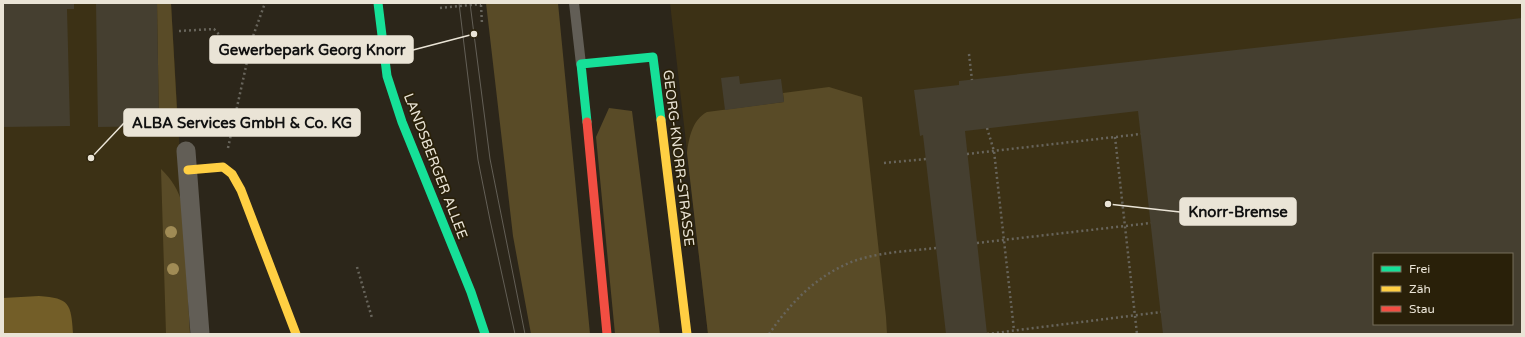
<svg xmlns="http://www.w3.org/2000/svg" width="1525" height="337" font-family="'Varela Round',sans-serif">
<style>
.built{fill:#3c3115;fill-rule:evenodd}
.green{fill:#594b27}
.water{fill:#735e28}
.building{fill:#453f30;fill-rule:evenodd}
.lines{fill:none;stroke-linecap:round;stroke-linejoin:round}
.path{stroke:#68655c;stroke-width:2.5;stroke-dasharray:2 3;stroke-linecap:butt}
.lane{stroke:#625e56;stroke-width:10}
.street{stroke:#625e56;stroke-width:19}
.fast{stroke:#16e098;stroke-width:9}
.slow{stroke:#ffcf43;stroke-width:9}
.jam{stroke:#f24e42;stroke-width:9}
.tram{stroke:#635f56;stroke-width:1}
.tree{fill:#a08b55}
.labels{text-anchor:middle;stroke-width:3.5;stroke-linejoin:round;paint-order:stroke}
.street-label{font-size:14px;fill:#eae4d6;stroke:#292009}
.leader{fill:none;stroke:#eae4d6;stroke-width:1.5}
.callout-dot{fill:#eae4d6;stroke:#292009;stroke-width:1.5}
.callout{fill:#eae4d6;stroke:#eae4d6;stroke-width:1.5}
.callout-label{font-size:15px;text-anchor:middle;font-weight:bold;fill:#111}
</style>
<rect width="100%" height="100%" fill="#2c261a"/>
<path class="built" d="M3 3H171L183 205 187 334H3Z
M670 3H1522V334H708ZM1374 254H1512V324H1374Z"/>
<path class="green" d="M157 3H171L177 111C173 123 173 126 159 126Z
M486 3H558L590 334H531L513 236Z
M829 87 862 97 886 317 887 334H708L687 153C689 138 692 120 707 112L784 102 783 93Z
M609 108 632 111 660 334H615L596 137Z
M161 169C173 181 177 188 183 205L190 334H166Z"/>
<path class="water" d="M39 296C70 298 71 304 73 334H3V298Z"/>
<path class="building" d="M3 3H74V9H67L70 126 3 127Z
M96 3H157L159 126 98 127Z
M1522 18V334H1163L1138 111 965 131 987 334H946L923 135 920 136 914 90 959 85V81ZM1374 254H1512V324H1374Z
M739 76 740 84 781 79 784 102 725 110 721 78Z"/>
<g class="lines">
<path class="path" d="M481 5 482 24
M440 8 481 4
M179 31 214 29 246 63
M969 54 972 80
M987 128 994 151 1014 330
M1115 137 1137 334
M228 148 252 39 265 3
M967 154 1141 134
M884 163 926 159
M977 243 1151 223
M357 267 372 318
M769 334C791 302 819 273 857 260 882 252 910 251 936 248
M987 334 1161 312"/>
<path class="lane" d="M574 3 581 64"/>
<path class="street" d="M186 151 200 334"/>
<path class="fast" d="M378 3 387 76 402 122 471 292 485 334
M587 122 581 64 653 57 661 120"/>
<path class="slow" d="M661 120 687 334
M188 170 223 167 232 174 241 190 296 334"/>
<path class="jam" d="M587 122 607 334"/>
<path class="tram" d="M459 3 478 160 490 220 515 334
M470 3 490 159 525 334"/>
</g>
<g class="tree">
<circle cx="171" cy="232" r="6"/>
<circle cx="173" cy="269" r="6"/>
</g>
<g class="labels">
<g class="street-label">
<text transform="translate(679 158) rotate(83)" y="5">GEORG-KNORR-STRASSE</text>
<text transform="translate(436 166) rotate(69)" y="5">LANDSBERGER ALLEE</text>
</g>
</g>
<path class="leader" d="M474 34L413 50M91 158L124 123M1108 204L1180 212"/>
<g class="callout-dot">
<circle cx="474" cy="34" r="4"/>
<circle cx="91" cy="158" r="4"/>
<circle cx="1108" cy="204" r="4"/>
</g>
<g class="callout">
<rect x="210" y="36" width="203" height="27" rx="4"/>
<rect x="124" y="109" width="236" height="27" rx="4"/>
<rect x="1180" y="198" width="116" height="27" rx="4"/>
</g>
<g class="callout-label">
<text x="312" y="55">Gewerbepark Georg Knorr</text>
<text x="242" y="128">ALBA Services GmbH &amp; Co. KG</text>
<text x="1238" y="217">Knorr-Bremse</text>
</g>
<rect width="1525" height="337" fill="none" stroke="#eae4d6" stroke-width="8"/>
<rect x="1373" y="253" width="140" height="72" fill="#292009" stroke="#766e5b"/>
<rect x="1381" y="266" width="20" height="6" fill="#16e098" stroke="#766e5b"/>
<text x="1409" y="273" font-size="12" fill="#eae4d6">Frei</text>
<rect x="1381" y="286" width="20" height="6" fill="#ffcf43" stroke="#766e5b"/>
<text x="1409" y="293" font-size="12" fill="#eae4d6">Zäh</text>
<rect x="1381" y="306" width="20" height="6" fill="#f24e42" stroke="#766e5b"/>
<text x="1409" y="313" font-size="12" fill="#eae4d6">Stau</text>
</svg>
